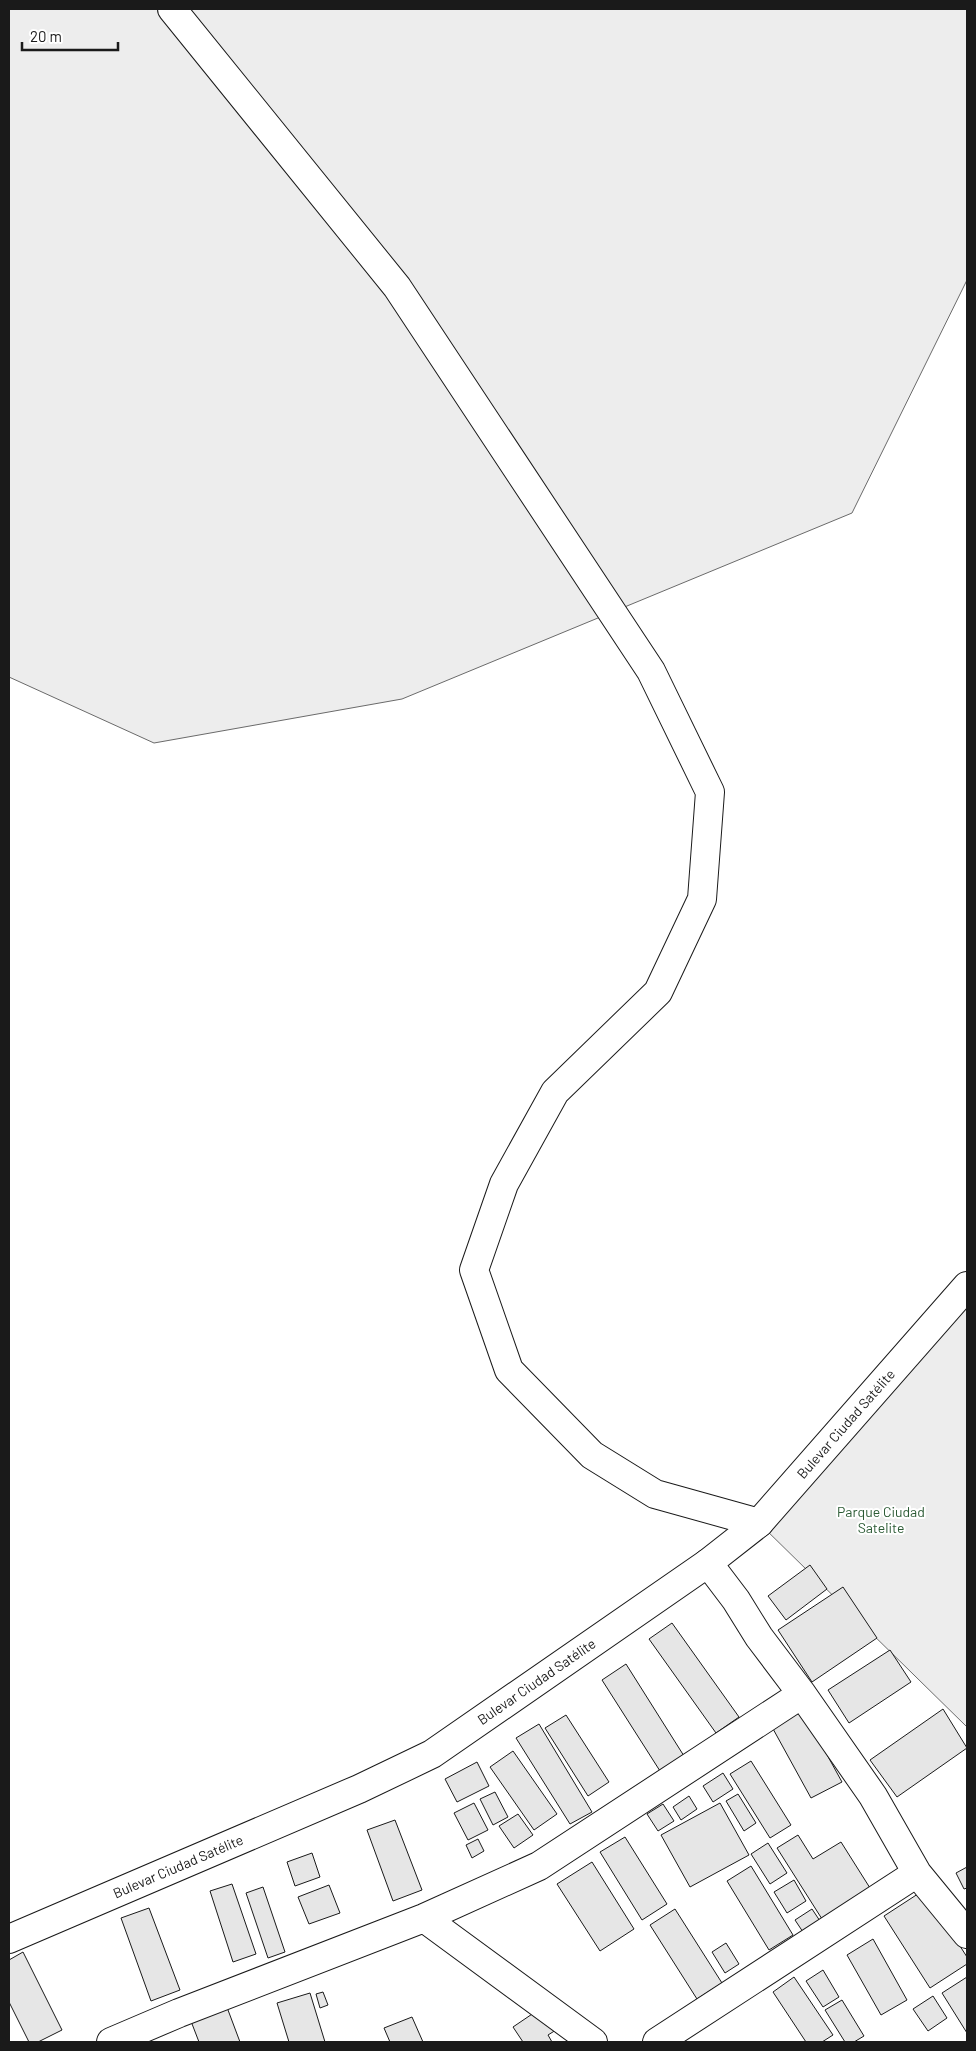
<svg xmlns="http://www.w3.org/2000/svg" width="976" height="2051" font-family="Barlow,sans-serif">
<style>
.green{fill:#ededed;stroke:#6a6a6a}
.building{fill:#e6e6e6;stroke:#1a1a1a}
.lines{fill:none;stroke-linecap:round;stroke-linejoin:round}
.minor-casing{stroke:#1a1a1a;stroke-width:30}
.tertiary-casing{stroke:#1a1a1a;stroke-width:30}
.minor{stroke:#fff;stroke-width:28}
.tertiary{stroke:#fff;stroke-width:28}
.labels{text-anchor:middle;stroke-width:4;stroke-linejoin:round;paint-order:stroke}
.street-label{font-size:14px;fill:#1a1a1a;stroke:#fff}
.park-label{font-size:14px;fill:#2b5a34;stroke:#fff}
</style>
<rect width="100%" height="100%" fill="#fff"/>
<path class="green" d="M9 9H967V280L852 513 402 699 154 743 9 677Z
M967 1295V1727L759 1523Z"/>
<path class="building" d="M810 1565 827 1589 786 1620 768 1596Z
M843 1587 877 1638 812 1682 778 1630Z
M672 1623 739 1717 716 1733 649 1639Z
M890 1650 911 1682 849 1723 828 1690Z
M626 1664 684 1756 660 1771 602 1680Z
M943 1709 967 1748 897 1797 870 1760Z
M803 1711 842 1782 811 1798 772 1727Z
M566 1715 609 1782 588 1796 545 1728Z
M539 1724 592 1812 570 1824 516 1738Z
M513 1751 557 1814 534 1830 490 1767Z
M751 1761 791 1825 770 1838 730 1774Z
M477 1762 489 1786 457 1802 445 1779Z
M723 1773 733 1789 713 1802 703 1786Z
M495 1792 508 1817 493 1825 480 1799Z
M738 1794 756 1823 744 1831 726 1801Z
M689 1796 697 1809 681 1820 673 1807Z
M474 1803 488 1830 468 1840 454 1813Z
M720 1803 749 1855 690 1887 661 1835Z
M663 1804 674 1821 658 1831 647 1814Z
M518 1814 533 1835 514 1848 499 1826Z
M395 1820 422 1890 393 1901 367 1830Z
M798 1835 813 1859 841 1842 870 1888 822 1919 777 1848Z
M625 1837 667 1904 642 1920 600 1852Z
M478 1839 484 1851 472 1858 466 1845Z
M768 1843 787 1873 770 1884 751 1854Z
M312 1853 320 1877 295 1886 287 1862Z
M592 1862 634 1929 600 1951 557 1884Z
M751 1866 793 1935 769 1950 727 1881Z
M967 1867V1888L964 1889 956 1873Z
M794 1880 806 1901 787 1913 774 1892Z
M232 1884 256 1954 233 1962 210 1891Z
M329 1885 340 1913 309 1924 298 1897Z
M263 1887 285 1952 268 1958 246 1893Z
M924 1890 967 1957V1964L930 1988 884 1916Z
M149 1908 180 1990 151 2001 121 1918Z
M675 1909 722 1983 697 1999 650 1925Z
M812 1909 822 1924 805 1935 795 1920Z
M873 1939 907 2000 881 2015 847 1955Z
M726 1943 739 1964 725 1973 712 1952Z
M23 1952 62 2030 38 2042H29L9 2002V1960Z
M823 1970 839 1997 823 2007 806 1981Z
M794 1977 833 2035 822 2042H806L773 1992Z
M967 1977V2033L942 1993Z
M323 1992 328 2005 320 2008 316 1994Z
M310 1993 325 2042H289L277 2003Z
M933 1996 947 2018 928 2031 913 2009Z
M842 2000 864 2036 854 2042H845L825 2010Z
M225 2002 240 2042H199L189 2016Z
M541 2008 556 2030 548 2035 552 2042H523L513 2027Z
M412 2017 423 2042H390L384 2028Z"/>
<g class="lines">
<g class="minor-casing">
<path id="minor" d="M172 9 397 287 651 671 710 792 702 899 658 992 555 1092 504 1184 474 1270 509 1370 592 1455 655 1494 759 1523
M708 1563 736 1600 759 1637 802 1694 873 1796 917 1873 967 1934
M424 1918 593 2042
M111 2042 179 2013 424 1918 539 1866 802 1694
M657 2042 917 1873"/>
</g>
<g class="tertiary-casing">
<g id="tertiary">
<path id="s1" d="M9 1939 359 1789 432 1754 708 1563 759 1523 967 1286"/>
</g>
</g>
<use href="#minor" class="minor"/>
<use href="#tertiary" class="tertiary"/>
</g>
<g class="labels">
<g class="street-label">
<text dy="5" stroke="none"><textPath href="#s1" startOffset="994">Bulevar Ciudad Satélite</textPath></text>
<text dy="5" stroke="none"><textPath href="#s1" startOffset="589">Bulevar Ciudad Satélite</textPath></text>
<text dy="5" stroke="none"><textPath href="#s1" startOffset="184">Bulevar Ciudad Satélite</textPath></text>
</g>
<g class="park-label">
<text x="881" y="1517">Parque Ciudad<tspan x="881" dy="16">Satelite</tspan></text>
</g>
</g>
<rect width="976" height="2051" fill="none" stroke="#1a1a1a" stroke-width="20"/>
<path d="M22 42v8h96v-8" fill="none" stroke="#1a1a1a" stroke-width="2.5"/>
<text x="30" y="42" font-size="15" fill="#1a1a1a" stroke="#ffffff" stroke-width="4" paint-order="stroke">20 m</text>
</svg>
